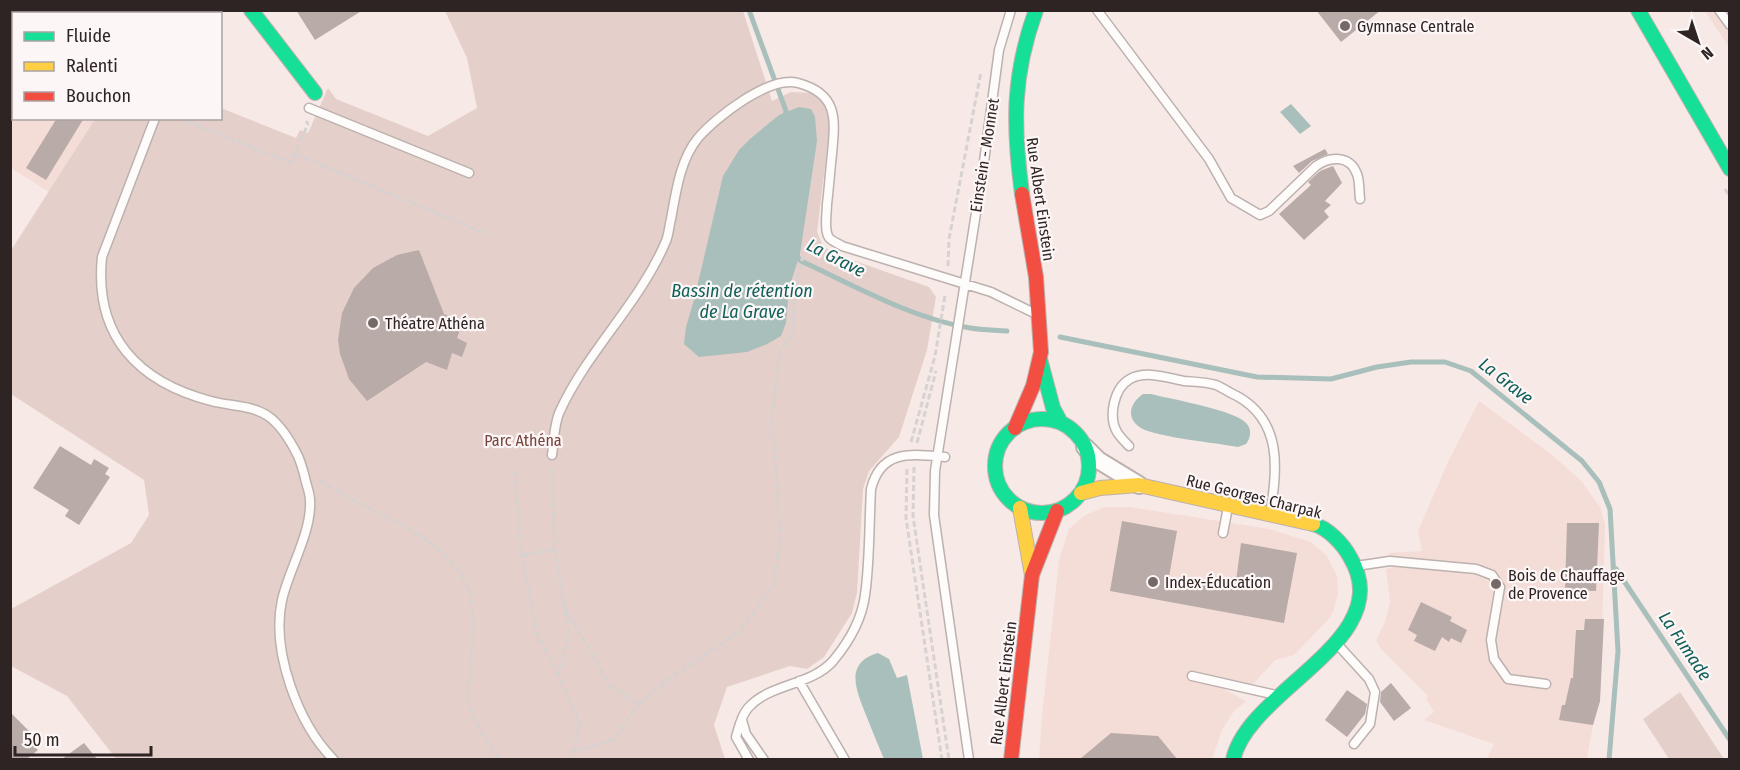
<svg xmlns="http://www.w3.org/2000/svg" width="1740" height="770" font-family="'Fira Sans Condensed',sans-serif">
<style>
.built{fill:#f4dcd7}
.green{fill:#e5cfca}
.water{fill:#a8bfbb}
.lines{fill:none;stroke-linecap:round;stroke-linejoin:round}
.stream{stroke:#a8bfbb;stroke-width:5}
.building{fill:#b8aba8}
.lane-casing{stroke:#bcb1ae;stroke-width:11}
.street-casing{stroke:#bcb1ae;stroke-width:20}
.fast-casing{stroke:#bcb1ae;stroke-width:16}
.slow-casing{stroke:#bcb1ae;stroke-width:16}
.jam-casing{stroke:#bcb1ae;stroke-width:16}
.path{stroke:#d6d2d2;stroke-width:3;stroke-dasharray:6 3;stroke-linecap:butt}
.lane{stroke:#fefcfb;stroke-width:8}
.street{stroke:#fefcfb;stroke-width:16}
.fast{stroke:#16e098;stroke-width:14}
.slow{stroke:#ffcf43;stroke-width:14}
.jam{stroke:#f24e42;stroke-width:14}
.poi-dot{fill:#746967;stroke:#fcf6f6;stroke-width:2}
.labels{text-anchor:middle;stroke-width:4.5;stroke-linejoin:round;paint-order:stroke}
.poi-label{font-size:16px;fill:#2e2423;stroke:#fcf6f6;text-anchor:start}
.street-label{font-size:16px;fill:#2e2423;stroke:#fcf6f6}
.park-label{font-size:16px;fill:#78443d;stroke:#fcf6f6}
.water-label{font-size:18px;font-style:italic;fill:#10615a;stroke:#fcf6f6}
</style>
<rect width="100%" height="100%" fill="#f7e9e6"/>
<path class="built" d="M132 10 137 13 14 14V118L95 119 49 192 11 168 10 11Z
M1705 11H1729V47Z
M1479 401 1551 454 1581 481 1600 507 1605 524 1600 701 1593 725 1587 759H1487L1494 744 1424 720 1434 712 1426 698 1428 696 1382 650 1376 641 1385 622 1390 602 1386 569 1392 568 1388 553 1422 551 1418 531 1448 462Z
M1104 507H1130L1269 529 1311 542 1327 556 1337 576 1338 594 1333 612 1328 620 1294 655 1275 660 1253 684 1218 677 1216 685 1246 701 1234 711 1222 730 1212 759 1039 760 1042 717 1059 560 1069 529 1084 516Z"/>
<path class="green" d="M445 11H743L772 101 791 92 814 93 826 105 831 116 817 232 823 246 835 254 929 287 936 297 927 350 899 437 869 471 863 489 857 593 852 613 824 657 807 669 790 666 727 687 714 725 725 759 117 760 67 696 11 666V609L131 543 149 515 144 480 11 394 10 252 95 119 220 118 221 108 296 138 300 130 308 133 328 88 336 99 428 136 477 108 467 58Z
M1680 692 1724 759H1669L1643 719Z"/>
<path class="water" d="M1291 104 1311 126 1300 134 1280 112Z
M799 107 811 109 815 117 817 141 800 254 789 288 786 323 781 336 767 344 747 352 699 357 684 344 686 327 694 300 723 176 739 150 750 139 779 115Z
M1143 394H1151C1170 399 1235 410 1246 423 1252 429 1251 437 1246 444L1238 447C1217 443 1156 437 1141 428 1125 418 1130 403 1143 394Z
M878 653 889 659 897 678 907 675 923 759H884C878 745 872 730 866 715 857 692 843 663 878 653Z"/>
<g class="lines">
<path class="stream" d="M749 10 786 111 785 116
M795 254 801 261C855 286 911 318 970 328 982 330 995 330 1007 331
M1060 337 1257 377 1331 379 1377 367 1411 362H1445L1471 371 1582 461 1599 482 1610 509 1618 651 1609 760
M1616 569 1730 740"/>
</g>
<path class="building" d="M296 10H363L315 40Z
M1316 10H1381L1341 42Z
M57 118H84L46 180 26 168Z
M1325 149 1328 154 1312 161 1299 173 1293 166Z
M1333 166 1342 183 1325 201 1331 205 1324 211 1329 217 1304 240 1279 214 1311 185 1308 182 1320 171Z
M419 250 444 314 463 322 457 338 467 343 462 357 452 353 447 370 426 362 367 401 349 379 340 354 338 340 342 313 354 288 373 268 397 255Z
M60 446 91 465 94 459 109 468 105 474 110 477 79 525 65 516 69 510 33 488Z
M1122 521 1177 531 1169 577 1235 589 1241 543 1297 553 1284 623 1110 591Z
M1567 523H1599L1596 591 1565 590Z
M1421 602 1452 617 1450 621 1467 630 1461 643 1451 638 1449 642 1442 637 1435 651 1414 641 1417 635 1408 630Z
M1585 619H1604L1600 701 1593 725 1559 720 1562 705H1565L1571 678H1573L1576 630H1584Z
M1391 683 1411 708 1394 721 1380 702 1381 692Z
M1347 690 1367 704 1365 714 1347 737 1325 720Z
M10 712 32 734 28 739 38 750 27 759H10Z
M1111 733 1158 736 1177 759H1080Z
M84 743 97 759H62Z"/>
<g class="lines">
<g class="lane-casing">
<path id="lane" d="M1097 10 1209 159 1231 198 1260 215 1269 211 1316 166C1330 156 1350 155 1357 174 1360 182 1359 192 1360 199
M1719 10 1730 25
M309 108 469 173
M155 118 102 257C94 336 138 382 211 401 229 406 252 405 268 416 281 425 291 442 298 456 301 463 303 470 305 478 306 484 310 493 310 500 312 532 289 569 282 600 271 651 298 724 334 760
M1129 446C1125 442 1120 437 1117 432 1108 416 1114 388 1130 379 1146 370 1168 378 1184 381 1195 382 1206 382 1216 385 1223 388 1230 393 1237 396 1282 421 1278 469 1270 514
M552 455C554 441 554 423 560 411 588 350 640 303 666 241 669 234 669 226 671 219 676 192 680 160 698 138 716 117 770 75 798 83 839 94 835 120 832 154 830 171 829 188 827 204 827 213 824 227 828 236 830 241 838 243 842 246L991 292 1036 314
M1223 533 1228 507
M1356 566 1390 561 1476 569 1492 575 1500 587 1491 640 1494 659 1508 679 1546 684
M1338 645 1369 679 1375 692 1370 724 1354 744
M1192 676 1276 695
M799 681 845 760
M742 720 746 734 764 760
M749 760 736 737C739 727 741 716 748 708 770 683 811 686 833 661 848 643 862 619 865 595 870 561 869 524 871 489 881 449 911 454 945 457
M969 760 934 515 935 471 983 169 999 50 1011 10"/>
</g>
<g class="street-casing">
<path id="street" d="M1085 447 1098 460 1139 485"/>
</g>
<g class="fast-casing">
<path id="fast" d="M251 10 315 93
M1638 10 1730 169
M1022 194C1013 126 1012 76 1036 10
M1040 359 1053 408 1061 423
M995 466a47 47 0 1 1 94 0a47 47 0 1 1-94 0Z
M1233 760C1248 689 1400 640 1350 557 1343 544 1328 528 1313 524"/>
</g>
<g class="slow-casing">
<path id="slow" d="M1081 493 1100 488 1139 485 1313 524
M1020 508 1032 575"/>
</g>
<g class="jam-casing">
<path id="jam" d="M1015 428 1033 386 1041 352 1036 277 1022 194
M1011 760 1032 575 1057 511"/>
</g>
<path class="path" d="M179 118 291 163 308 124 306 121
M295 154 487 234
M1725 189 1730 197
M948 266 949 239 981 72
M911 442 935 356 945 295
M917 443 936 371
M552 467 555 549 569 635 558 675 580 722 572 760
M914 467 913 516 949 760
M907 469 906 518 942 760
M515 471 521 552 537 634 558 675
M320 480C360 509 414 523 449 559 483 595 472 631 470 676 469 684 467 695 469 703 474 724 488 742 500 760
M522 556 555 549
M564 606 611 687 638 704 671 678 737 633 757 609 774 582 780 538 775 445 770 434 780 351 793 334 794 299 801 261 815 239
M574 751 614 740 638 704"/>
<use href="#lane" class="lane"/>
<use href="#street" class="street"/>
<use href="#fast" class="fast"/>
<use href="#slow" class="slow"/>
<use href="#jam" class="jam"/>
</g>
<g class="poi-dot">
<circle cx="1345" cy="26" r="6"/>
<circle cx="373" cy="323" r="6"/>
<circle cx="1153" cy="582" r="6"/>
<circle cx="1496" cy="584" r="6"/>
</g>
<g class="labels">
<g class="poi-label">
<text x="1357" y="32">Gymnase Centrale</text>
<text x="385" y="329">Théatre Athéna</text>
<text x="1508" y="581">Bois de Chauffage<tspan x="1508" dy="18">de Provence</tspan></text>
<text x="1165" y="588">Index-Éducation</text>
</g>
<g class="street-label">
<text transform="translate(984 155) rotate(-81)" y="6">Einstein - Monnet</text>
<text transform="translate(1041 199) rotate(82)" y="6">Rue Albert Einstein</text>
<text transform="translate(1254 496) rotate(14)" y="6">Rue Georges Charpak</text>
<text transform="translate(1003 683) rotate(-83)" y="6">Rue Albert Einstein</text>
</g>
<g class="park-label">
<text x="523" y="446">Parc Athéna</text>
</g>
<g class="water-label">
<text transform="translate(836 258) rotate(27)" y="6">La Grave</text>
<text x="742" y="297">Bassin de rétention<tspan x="742" dy="21">de La Grave</tspan></text>
<text transform="translate(1506 381) rotate(38)" y="6">La Grave</text>
<text transform="translate(1685 646) rotate(56)" y="6">La Fumade</text>
</g>
</g>
<rect width="1740" height="770" fill="none" stroke="#2e2423" stroke-width="24"/>
<rect x="12" y="12" width="210" height="108" fill="#fcf6f6" stroke="#aaa2a2" stroke-width="1.5"/>
<rect x="24" y="32" width="30" height="9" fill="#16e098" stroke="#aaa2a2" stroke-width="1.5"/>
<text x="66" y="42" font-size="18" fill="#2e2423">Fluide</text>
<rect x="24" y="62" width="30" height="9" fill="#ffcf43" stroke="#aaa2a2" stroke-width="1.5"/>
<text x="66" y="72" font-size="18" fill="#2e2423">Ralenti</text>
<rect x="24" y="92" width="30" height="9" fill="#f24e42" stroke="#aaa2a2" stroke-width="1.5"/>
<text x="66" y="102" font-size="18" fill="#2e2423">Bouchon</text>
<g transform="translate(1698 42) rotate(141)" stroke="#fcf6f6" stroke-width="4.5" paint-order="stroke">
<path d="M0-4.5L10 22L0 15L-10 22Z" fill="#2e2423"/>
<text y="-9" font-size="16" font-weight="bold" text-anchor="middle" fill="#2e2423">N</text>
</g>
<path d="M15 746v9h136v-9" fill="none" stroke="#2e2423" stroke-width="3"/>
<text x="24" y="746" font-size="18" fill="#2e2423" stroke="#fcf6f6" stroke-width="4.5" paint-order="stroke">50 m</text>
</svg>
